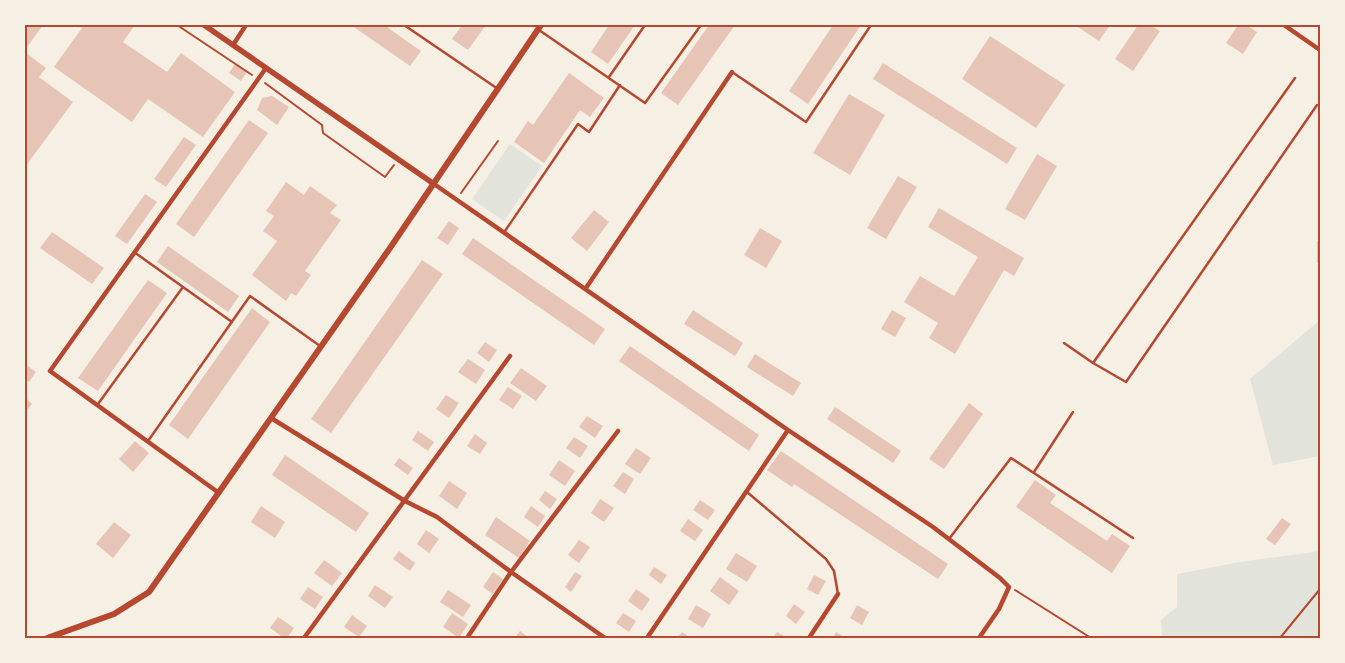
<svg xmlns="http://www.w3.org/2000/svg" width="1345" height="663" font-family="Roboto,sans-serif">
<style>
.green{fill:#e2e4dc}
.building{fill:#e6c5b7}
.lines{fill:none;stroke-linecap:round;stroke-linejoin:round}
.path{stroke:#b5482f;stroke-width:2}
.service{stroke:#b5482f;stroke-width:2.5}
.minor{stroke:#b5482f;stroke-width:4.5}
.tertiary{stroke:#b5482f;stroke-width:5.5}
.secondary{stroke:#b5482f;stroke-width:6}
.neatline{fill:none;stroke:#b5482f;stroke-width:2}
</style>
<rect width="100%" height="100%" fill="#f6efe4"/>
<path class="green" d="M510 144 542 166 504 221 472 199Z
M1320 320V456L1273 465 1250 379Z
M1320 551V638H1162L1161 620 1177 607V574L1240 562Z"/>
<path class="building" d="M25 25H43L25 50Z
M84 25H135L123 42 167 72 181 53 235 92 203 137 148 99 132 122 54 67Z
M351 25H384L421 51 410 66Z
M462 25H486L468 50 452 39Z
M609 25H635L608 64 591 52Z
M709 25H735L678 105 661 93Z
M833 25H861L808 104 789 91Z
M1075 25H1110L1099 41Z
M1138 25H1150L1160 31 1133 71 1115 59Z
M1238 25H1246L1257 32 1243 54 1226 43Z
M990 36 1065 85 1036 128 962 79Z
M25 52 46 68 39 77 73 102 25 167Z
M883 63 1017 148 1007 164 873 79Z
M235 64 247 72 241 81 229 73Z
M569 73 604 98 590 117 580 110 544 163 514 142 528 121 533 125Z
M849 94 885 115 850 175 813 153Z
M272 96 289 107 277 125 257 110 262 98Z
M249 120 268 133 194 237 176 224Z
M184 137 196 145 166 187 154 179Z
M1037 154 1057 166 1025 220 1005 209Z
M898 176 917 187 886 239 867 228Z
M286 182 304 195 310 186 337 205 330 213 341 220 305 271 311 275 296 296 291 293 286 301 252 275 277 241 263 231 274 216 266 211Z
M145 194 157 202 127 244 115 236Z
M939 208 1024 258 1014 276 1004 270 955 354 929 338 938 323 904 302 920 276 954 296 978 257 928 227Z
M594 210 609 222 587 251 571 238Z
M449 221 459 228 448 245 437 238Z
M760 228 782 241 766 268 744 255Z
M52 232 104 268 92 284 40 248Z
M473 238 605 329 594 345 462 254Z
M1317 241H1320V263H1317Z
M168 246 239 296 228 312 157 262Z
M422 260 443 274 331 433 311 419Z
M148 280 167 293 98 391 78 378Z
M252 308 270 322 188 439 169 425Z
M693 310 743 343 735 356 684 324Z
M892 310 906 318 895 337 881 329Z
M485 342 497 350 489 362 477 353Z
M630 346 759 435 749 451 619 361Z
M755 354 801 383 793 396 747 367Z
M468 359 485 370 476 384 458 372Z
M25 364 36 372 29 382 25 379Z
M521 368 547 386 536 401 510 383Z
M508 387 522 396 513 409 499 400Z
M446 395 459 403 449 418 436 409Z
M25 397 32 404 25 413Z
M969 403 983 414 944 469 929 459Z
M835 407 901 451 893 463 827 419Z
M587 416 603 426 595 438 579 427Z
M418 431 434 442 428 451 412 440Z
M475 434 487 443 480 454 467 446Z
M574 437 588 446 580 458 566 448Z
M135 441 149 453 133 472 119 459Z
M636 448 651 458 640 474 625 464Z
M781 451 948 564 938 579 794 484 792 487 767 470Z
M285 455 369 513 356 532 272 475Z
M399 458 413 468 408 475 394 465Z
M559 460 575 471 565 486 549 475Z
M623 472 634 479 625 494 613 486Z
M1035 480 1056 495 1050 503 1107 541 1112 534 1130 546 1112 573 1016 507Z
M449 481 467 493 457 509 439 496Z
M545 491 557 499 550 509 539 500Z
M600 499 614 508 604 522 591 513Z
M700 500 715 510 708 520 693 510Z
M261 506 285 522 275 538 251 522Z
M531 506 545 516 538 527 524 517Z
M496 517 530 541 519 558 485 535Z
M1282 518 1291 524 1275 545 1266 539Z
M688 519 703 530 695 541 680 531Z
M114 522 131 535 113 558 96 544Z
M426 530 439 539 429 553 417 544Z
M579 540 590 547 579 563 568 555Z
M399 551 415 563 410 571 393 559Z
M736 553 757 566 747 582 726 569Z
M324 560 342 573 332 586 314 573Z
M654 567 667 575 661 584 649 575Z
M493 572 503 579 493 594 483 587Z
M575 572 582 576 571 592 565 587Z
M814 575 826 581 818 595 807 589Z
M720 577 739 591 729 605 710 591Z
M375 585 393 597 385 608 368 596Z
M308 587 323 597 315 609 300 599Z
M636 589 650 599 642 611 628 601Z
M448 590 471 605 463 617 440 602Z
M794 604 805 612 796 624 786 616Z
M696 605 711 614 703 628 688 619Z
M857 605 869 612 862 625 850 618Z
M452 613 468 624 459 638 443 627Z
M623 613 636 621 629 632 616 623Z
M352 615 367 626 359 637 344 627Z
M278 617 294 628 287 638H284L270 628Z
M520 631 528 637 527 638H515Z
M682 632 691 638H677Z
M777 632 788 638H773Z
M836 632 846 638H833Z"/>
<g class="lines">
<path class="path" d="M177 25 252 75
M265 83 322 125 323 133 385 177 394 165
M461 193 498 141
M1015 590 1091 638
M1280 638 1320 589"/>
<path class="service" d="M404 25 498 89
M539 30 645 103 701 25
M732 72 806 122 871 25
M609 77 645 25
M505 231 578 124 589 132 620 85
M134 252 232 322
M1064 343 1093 363 1295 78
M1093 363 1126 382 1317 105
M98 404 183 287
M148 441 250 296 320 346
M1034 472 1073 412
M747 492 826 559 834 571 838 594
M949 539 1011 458 1133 538"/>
<path class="minor" d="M1284 25 1320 50
M233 45 246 25
M434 184 788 430 933 527 1000 578 1009 587 999 609 979 638
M586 288 732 72
M271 418 405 501 437 517 511 572 605 638
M219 493 50 371 266 68
M304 638 510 356
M467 638 511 572 618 431
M647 638 788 430
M809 638 838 594"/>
<path class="tertiary" d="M204 25 434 184"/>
<path class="secondary" d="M47 638 114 614 149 592 390 248 541 25"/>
</g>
<rect width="1345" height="663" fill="none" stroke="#f6efe4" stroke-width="52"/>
<rect x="26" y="26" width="1293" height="611" class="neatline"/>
</svg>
